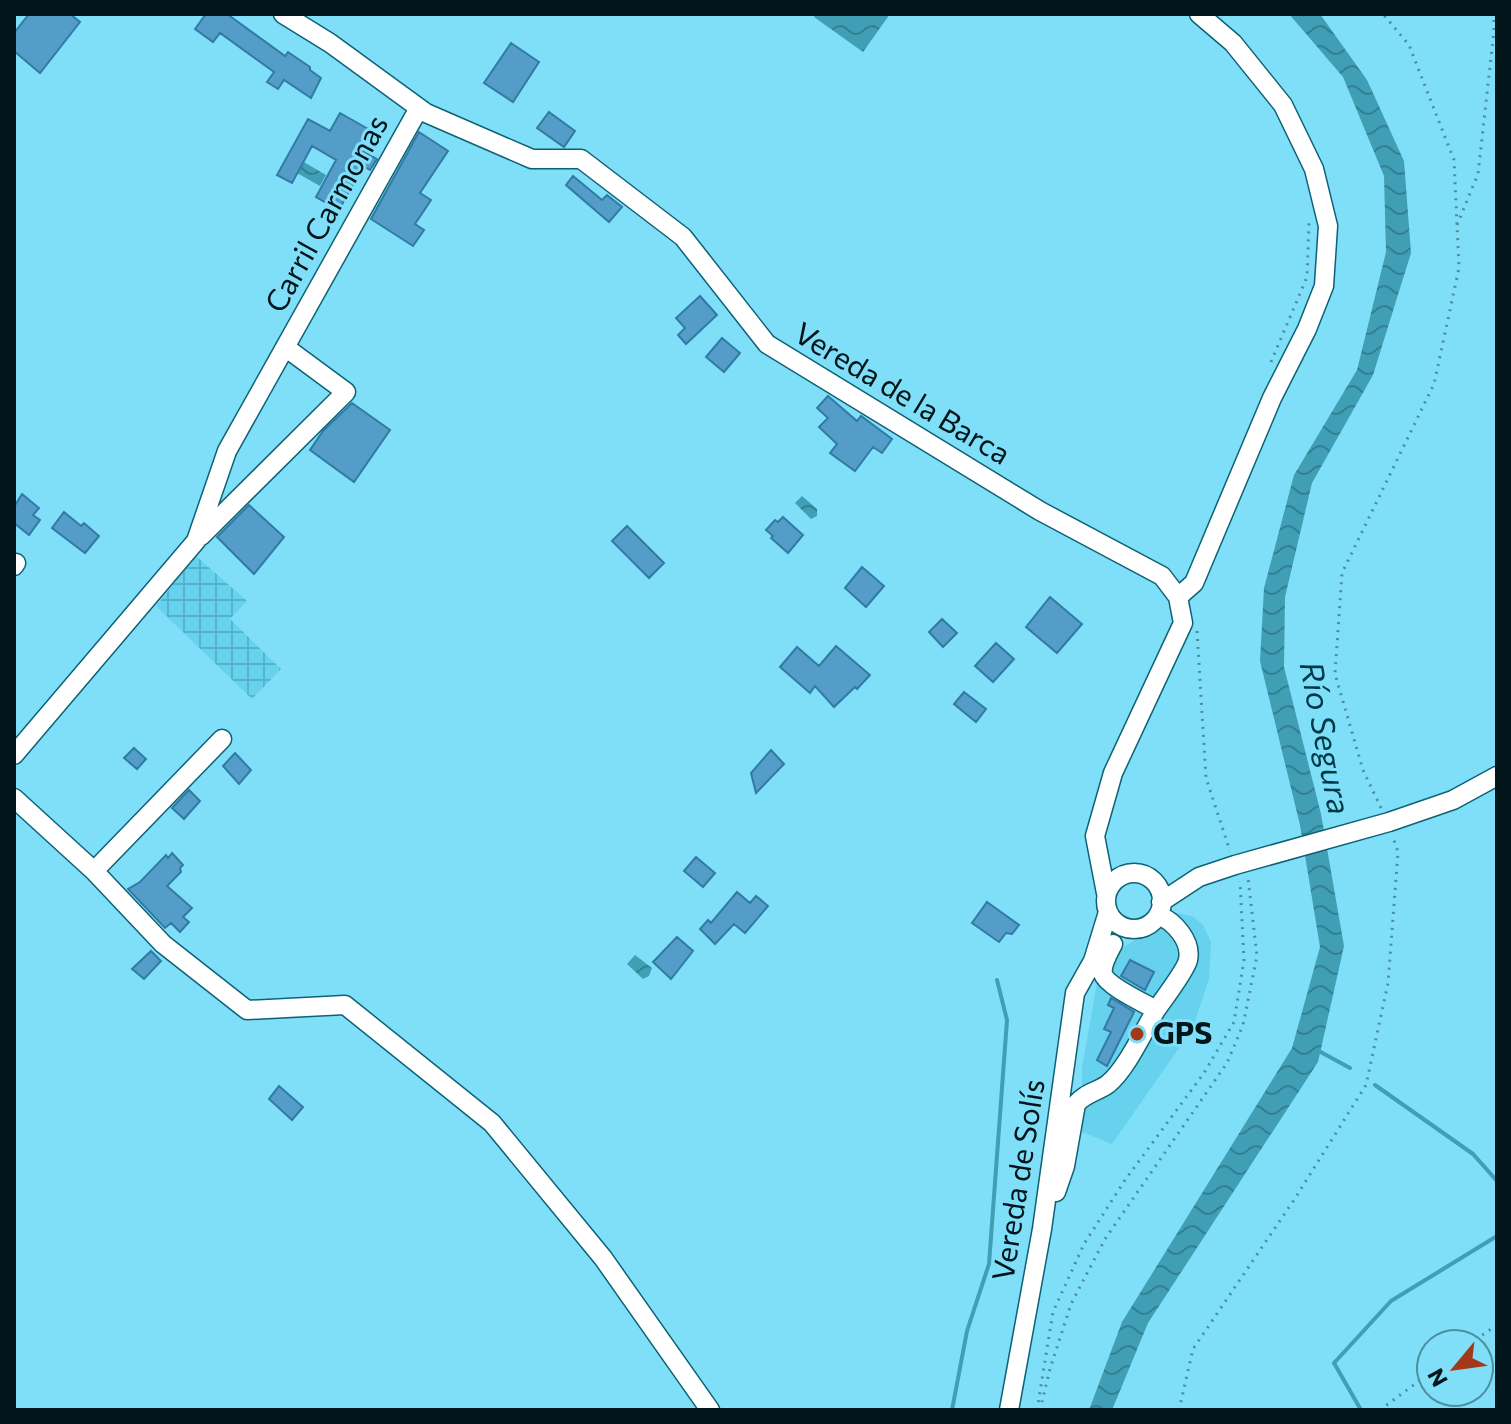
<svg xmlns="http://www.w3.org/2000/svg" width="1511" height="1424" font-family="Commissioner,sans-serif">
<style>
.built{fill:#66d2ee}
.industrial{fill:url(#industrial-grid)}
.water{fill:url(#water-waves)}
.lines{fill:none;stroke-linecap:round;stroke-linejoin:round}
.stream{stroke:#409eb5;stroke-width:4}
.building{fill:#559dc9;stroke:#307ba5;stroke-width:2}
.minor-casing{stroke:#0d6274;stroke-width:21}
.path{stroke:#4c8d9e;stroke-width:3;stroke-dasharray:2 6;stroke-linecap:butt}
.minor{stroke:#fff;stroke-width:18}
.poi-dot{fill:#a23a1a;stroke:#7fdff8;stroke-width:3}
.labels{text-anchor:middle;stroke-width:6;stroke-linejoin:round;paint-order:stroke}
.street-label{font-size:30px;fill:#02151a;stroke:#7fdff8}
.poi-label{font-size:30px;font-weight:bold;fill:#02151a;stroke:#7fdff8;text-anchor:start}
.water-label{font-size:32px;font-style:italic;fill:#003a46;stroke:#7fdff8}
</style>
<defs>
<pattern id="industrial-grid" width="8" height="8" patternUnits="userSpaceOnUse" patternTransform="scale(2)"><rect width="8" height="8" fill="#66d2ee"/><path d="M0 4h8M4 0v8" fill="none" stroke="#57b3cc"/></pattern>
<pattern id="water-waves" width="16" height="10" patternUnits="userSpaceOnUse" patternTransform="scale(2)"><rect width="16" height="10" fill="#409eb5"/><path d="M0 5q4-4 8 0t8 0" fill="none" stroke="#338092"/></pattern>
</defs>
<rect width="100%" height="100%" fill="#7fdff8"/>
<path class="built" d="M1172 912 1192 916 1203 925 1211 942 1209 979 1195 1021 1179 1048 1112 1144 1082 1132V1068L1097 983 1122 948 1159 926Z"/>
<path class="industrial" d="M196 556 247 601 230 619 281 669 252 699 156 606Z"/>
<path class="water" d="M816 14H890L863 52 814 17Z
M1289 14H1320L1367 80 1404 161 1411 253 1373 375 1312 483 1285 597 1284 667 1321 814 1344 946 1318 1062 1148 1323 1112 1410H1089L1122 1322 1292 1048 1320 947 1300 825 1260 661 1264 588 1294 475 1357 370 1386 252 1384 176 1343 77Z
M304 162 326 175 320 186 297 173Z
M802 496 817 509V516L811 519 795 503Z
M635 955 652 968 649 976 643 979 627 964Z"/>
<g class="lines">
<path class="stream" d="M1317 1050 1350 1068
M1375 1085 1473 1154 1497 1181
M952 1410 967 1331 989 1264 1007 1020 997 980
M1361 1410 1334 1363 1391 1301 1497 1236"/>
</g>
<path class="building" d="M29 14H70L80 22 40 73 14 51V33Z
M206 14H227L285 56 288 52 310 67V70L321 78 311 98 284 80 278 89 267 82 274 72 220 33 213 42 195 29Z
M511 43 539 62 513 102 484 83Z
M549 112 575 131 564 147 537 128Z
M340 113 370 130 359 149 377 159 370 170 363 166 339 210 316 197 336 160 312 146 292 183 277 175 308 119 330 131Z
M419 132 448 151 420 193 431 200 415 224 424 230 413 246 371 219Z
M573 176 602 200 607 195 622 207 609 222 566 185Z
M700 296 717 315 686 344 678 335 685 328 676 318Z
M722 338 740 353 724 372 706 357Z
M828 396 857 421 861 416 892 439 882 453 873 447 855 471 830 453 837 444 819 427 828 418 817 408Z
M352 403 390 430 354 482 310 450 323 431Z
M22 494 39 508 33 515 40 520 29 535 14 523V507Z
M249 505 284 537 254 574 217 537Z
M64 512 81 526 84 523 99 536 85 553 52 528Z
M783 517 803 535 788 553 771 538 773 536 766 530 775 520 778 522Z
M627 526 664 563 649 578 612 541Z
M862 567 884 586 866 607 845 588Z
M1050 597 1082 624 1057 653 1026 627Z
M942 619 957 633 943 647 929 632Z
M996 643 1014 659 993 682 975 666Z
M836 646 870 675 857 689 855 687 834 707 815 686 810 693 780 667 797 647 819 666Z
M964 692 986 709 976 722 954 704Z
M134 748 146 759 137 769 124 758Z
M771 750 784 764 756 793 751 773Z
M235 753 251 770 239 784 223 766Z
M189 790 200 801 184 819 172 808Z
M172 853 183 865 180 868 181 872 167 886 192 908 183 917 189 922 180 932 171 923 165 928 128 889 140 882 166 855 168 858Z
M696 857 715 873 703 887 684 871Z
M737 892 750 903 756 896 768 906 745 933 734 924 715 944 700 929 708 920 711 923Z
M987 902 1019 925 1012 934 1006 933 999 942 972 923Z
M677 937 693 951 671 979 653 962Z
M151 951 161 961 144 979 132 969Z
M1130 960 1154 972 1145 990 1121 976Z
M1111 998 1134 1012 1107 1066 1097 1060 1111 1032 1104 1029 1114 1008 1108 1005Z
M279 1086 303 1107 292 1120 269 1099Z"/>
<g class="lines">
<g class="minor-casing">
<path id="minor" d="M283 14 330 43 426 113 532 159H581L683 237 767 344 1040 511 1162 576 1178 597 1183 623 1113 773 1095 836 1106 893
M201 536 346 392 285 347
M14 566 16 563
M1178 597 1194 583 1272 398 1307 329 1324 286 1328 226 1314 169 1283 105 1233 43 1199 14
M14 755 196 541 227 451 419 108
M14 798 94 871 163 944 247 1010 345 1005 492 1123 603 1258 710 1410
M94 871 222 739
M1106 901a28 28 0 1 1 56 0a28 28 0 1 1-56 0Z
M1161 902 1199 877 1235 865 1389 822 1453 800 1497 776
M1156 1010C1163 1000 1186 970 1188 960 1192 941 1174 921 1158 915
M1056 1192 1065 1166 1076 1104C1085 1093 1097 1092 1108 1084 1127 1068 1143 1032 1156 1010 1144 1003 1107 986 1103 974 1101 965 1109 952 1113 944
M1009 1410 1042 1229 1075 993 1093 961 1108 912"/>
</g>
<path class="path" d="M1457 225 1478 174 1494 31V14
M1271 362 1307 277 1309 221
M1197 631 1206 778 1230 851
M1381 808 1363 770 1335 674 1342 573 1434 384 1459 268 1454 160 1409 45 1383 14
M1469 1344 1497 1325
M1037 1410 1053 1312 1084 1244 1125 1180 1204 1073 1234 1022 1244 960 1240 881
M1040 1410 1050 1369 1071 1304 1105 1239 1227 1063 1243 1025 1257 956 1248 878
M1179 1410 1193 1349 1294 1200 1366 1085 1388 983 1398 852 1393 837
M1380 1410 1431 1372"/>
<use href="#minor" class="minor"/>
</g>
<circle class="poi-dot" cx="1137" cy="1034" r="8"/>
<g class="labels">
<g class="street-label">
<text transform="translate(327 214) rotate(-61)" y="10">Carril Carmonas</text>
<text transform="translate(902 394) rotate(31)" y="10">Vereda de la Barca</text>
<text transform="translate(1019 1180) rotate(-81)" y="10">Vereda de Solís</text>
</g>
<g class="poi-label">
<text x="1153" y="1044">GPS</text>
</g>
<g class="water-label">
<text transform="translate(1325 738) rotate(79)" y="11">Río Segura</text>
</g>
</g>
<rect width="1511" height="1424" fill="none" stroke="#02151a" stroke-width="32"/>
<g transform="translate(1455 1368) rotate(241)"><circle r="38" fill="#7fdff8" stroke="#4d8e9f" stroke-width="2"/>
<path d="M0-6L14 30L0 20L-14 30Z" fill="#a23a1a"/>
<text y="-12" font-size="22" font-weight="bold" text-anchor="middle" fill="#02151a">N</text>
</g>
</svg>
